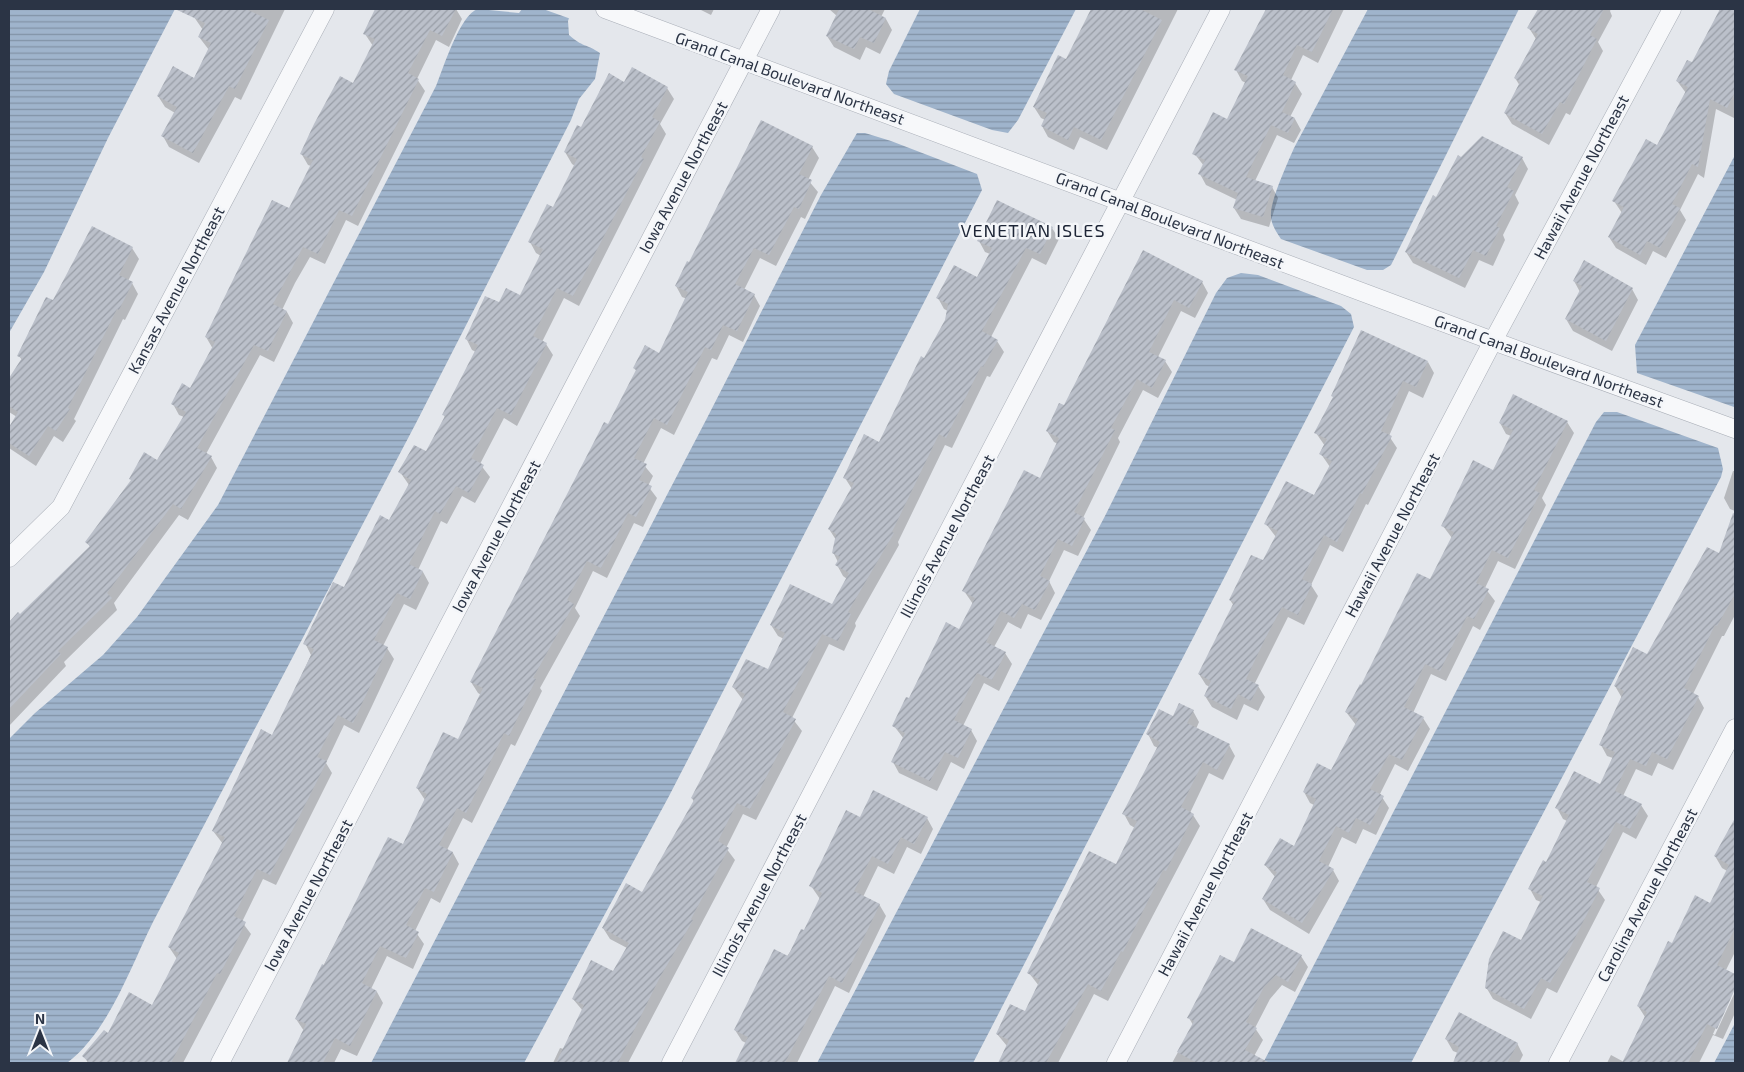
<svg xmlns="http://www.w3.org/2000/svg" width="1744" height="1072" font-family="'Exo 2',sans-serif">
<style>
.water{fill:url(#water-rules)}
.pier{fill:#e4e7ec}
.shadow{fill:#0003}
.building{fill:url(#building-hatch)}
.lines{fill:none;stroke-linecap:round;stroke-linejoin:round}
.street-casing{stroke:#a9aeb7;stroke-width:19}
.street{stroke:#f7f8fa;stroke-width:18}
.labels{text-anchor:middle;stroke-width:5;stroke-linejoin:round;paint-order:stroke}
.street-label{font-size:16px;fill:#2b3445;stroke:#f4f6f9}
.neighbourhood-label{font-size:18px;letter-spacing:1px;fill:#1d2536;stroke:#f4f6f9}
</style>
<defs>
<pattern id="water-rules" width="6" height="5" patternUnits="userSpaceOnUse" patternTransform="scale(1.25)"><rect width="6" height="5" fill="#9fb4cc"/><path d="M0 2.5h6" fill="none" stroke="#8293a7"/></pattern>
<pattern id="building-hatch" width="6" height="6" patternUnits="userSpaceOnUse" patternTransform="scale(1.25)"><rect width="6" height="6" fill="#bbc0ca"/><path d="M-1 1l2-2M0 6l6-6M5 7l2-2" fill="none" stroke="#989da6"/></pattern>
</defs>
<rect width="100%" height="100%" fill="#e4e7ec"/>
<path class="water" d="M9 9H175L108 138 44 272 9 333Z
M478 9 519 13 522 9H572L568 21 569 35C582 47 587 44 600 53L595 79 579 99 571 120 415 425 153 922C130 968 109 1031 67 1063H9V739L35 713 103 655 137 617 218 505 436 86C443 69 460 14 478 9Z
M920 9H1076L1018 120 1008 133 992 130 894 94 886 84 889 71Z
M1368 9H1519L1391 265 1383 270H1367L1281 239C1276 231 1270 223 1271 213 1272 197 1287 164 1294 148Z
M857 133H865L891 141 977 174 982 190 668 798 524 1063H371L706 420 821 195Z
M1735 155V407H1734L1637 373 1635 345Z
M1241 273 1258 275 1341 306 1351 314 1354 327 973 1063H817L1105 516 1216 293 1227 278Z
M1604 412H1617L1718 448 1723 469 1721 477 1411 1063H1263L1596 422Z
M1735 1023V1063H1714Z"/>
<path class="pier" d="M543 9H575L571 19Z"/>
<path class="shadow" d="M198 9H285L241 100 235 97 199 163 169 147 163 136 175 113 165 107 158 96 194 80 209 50 199 37 203 30 194 17Z
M377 9 391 13 393 9H456L462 19 449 47 436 40 417 79 425 91 358 226 346 220 325 264 310 257 295 283 282 310 287 312 293 323 274 362 260 355 206 454 211 457 217 468 188 520 179 515 114 603 117 610 64 662 66 666 9 726V731V624L18 614 20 616 90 547 87 542 158 462 184 417 179 415 173 404 191 389 213 349 206 337 290 210 311 166 308 165 301 153 353 84 373 46 365 34Z
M699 9H714L711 15Z
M829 9H885L881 17 886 19 892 30 880 54 866 47 860 60 834 47 827 36 837 16Z
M1092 9H1098L1108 14 1111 9H1178L1107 150 1080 137 1074 150 1048 137 1042 126 1045 120 1041 118 1034 107 1066 61Z
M1267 9H1344L1318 63 1303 55 1291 80 1295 83 1302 94 1290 117 1295 119 1301 130 1294 143 1277 135 1255 181 1272 187 1278 198 1269 227 1241 219 1234 208 1237 200 1206 185 1200 174 1204 166 1194 153 1228 120 1246 83 1242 81 1236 70Z
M1539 9H1611L1610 11 1612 16 1598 42 1603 51 1570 115 1566 113 1549 145 1512 124 1505 113 1520 86 1515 78 1536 39 1529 28Z
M1718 9H1735V115L1734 118 1716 109 1704 178 1698 174 1680 210 1686 220 1666 258 1653 251 1646 265 1616 248 1609 237 1622 213 1614 201 1657 147 1686 93 1677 81 1692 64 1720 12Z
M625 83 667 88 674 99 660 124 666 134 579 306 564 298 542 342 546 344 553 355 517 426 504 418 480 464 490 477 475 503 462 496 447 524 441 521 418 570 423 572 429 583 416 610 404 604 383 646 387 648 394 659 372 706 359 733 344 725 326 763 332 773 276 885 263 879 242 922 251 934 183 1063H88L84 1056 108 1035 153 1006 177 959 169 947 223 844 213 831 273 737 311 655 305 643 345 589 390 521 409 485 400 472 427 453 445 418 444 415 476 352 472 350 466 338 500 304 521 297 541 256 536 253 530 242 554 209 575 166 572 164 565 152 582 129Z
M812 147 819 158 808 180 818 192 805 219 801 217 776 266 760 258 744 290 754 295 760 306 743 342 729 335 717 360 712 358 674 435 661 428 643 464 653 476 648 486 657 498 643 527 634 523 607 578 593 571 575 608 580 616 540 688 542 691 515 746 511 744 472 823 463 818 447 850 453 853 459 864 440 903 431 898 415 931 424 944 413 969 387 956 371 989 377 992 383 1003 357 1056 341 1049 334 1063H288L304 1031 296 1019 389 838 403 846 425 800 417 788 458 741 481 695 478 693 471 682 637 372 635 368 660 355 687 299 682 297 676 286 690 263Z
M1461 158H1522L1528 169 1515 195 1519 203 1503 235 1505 240 1493 266 1479 260 1465 288 1413 263 1406 252Z
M1052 228 1059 239 1046 265 1032 258 991 337 997 341 1004 352 990 377 987 376 952 448 945 445 898 542 899 545 855 623 856 626 844 651 829 644 792 718 802 731 756 820 743 814 726 848 735 860 628 1063H553L560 1048 564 1049 583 1011 573 999 613 973 627 948 610 939 603 928 643 894 694 802 692 798 743 700 733 687 768 671 784 639 778 636 771 625 832 606 847 579 843 576 837 565 838 562 833 552 836 540 829 529 852 489 845 478 880 443 946 321 948 311 944 309 938 298 978 279 990 254 985 252 979 241Z
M132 248 139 259 128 281 132 283 138 294 125 320 123 319 74 419 76 421 63 442 54 436 36 466 9 448V430L17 417 9 412V380L22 360 19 356 54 302Z
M1144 252 1202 282 1208 293 1195 318 1181 311 1158 357 1165 361 1172 372 1158 398 1143 390 1118 438 1120 442 1083 518 1091 530 1078 556 1064 550 1049 581 1055 593 1041 620 1028 614 1021 629 1008 622 994 647 1005 653 1012 664 999 691 984 683 963 726 971 730 977 741 964 769 951 762 937 791 899 773 893 762 904 739 894 726 909 700 960 630 973 604 964 591 1040 480 1058 444 1054 442 1047 431 1064 407Z
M1574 281 1632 289 1638 300 1612 351 1573 331 1566 319 1580 292Z
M1428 362 1434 373 1423 398 1409 391 1389 436 1397 448 1368 505 1366 504 1343 552 1330 545 1311 585 1318 596 1304 625 1288 617 1254 685 1258 686 1265 697 1258 711 1244 704 1237 720 1212 707 1205 696 1210 687 1206 685 1199 674 1234 606 1230 600 1264 562 1276 537 1266 524 1314 496 1330 467 1321 454 1325 446 1316 433Z
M1567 422 1574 433 1542 498 1546 505 1515 569 1498 561 1485 588 1495 601 1480 630 1473 626 1446 681 1431 674 1413 713 1423 718 1430 729 1408 771 1395 764 1380 794 1389 808 1376 835 1363 829 1356 844 1342 837 1328 867 1333 870 1339 881 1309 934 1270 910 1263 899 1276 878 1265 865 1294 848 1314 805 1310 803 1304 792 1332 772 1356 725 1346 712 1431 581 1452 538 1443 526 1493 471 1511 436 1506 434 1500 423Z
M1733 471H1735V615L1724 636H1722L1693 694 1698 697 1704 708 1673 770 1658 763 1652 776 1636 769 1623 796 1641 805 1648 816 1636 839 1623 832 1596 887 1605 900 1557 993 1547 988 1531 1019 1493 999 1486 987 1521 942 1541 902 1536 900 1530 889 1547 863 1567 821 1563 819 1557 808 1601 785 1613 758 1607 756 1601 745 1622 698 1615 686 1648 656 1719 555 1735 511 1730 509 1724 498Z
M1193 711 1199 722 1196 729 1229 745 1235 756 1223 780 1209 773 1190 813 1193 815 1200 826 1108 1001 1094 994 1058 1063H999L1007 1046 997 1034 1025 1013 1039 986 1029 973 1116 866 1135 828 1130 825 1124 814 1158 748 1154 746 1148 734 1174 718Z
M927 818 933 829 921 854 907 847 894 874 878 866 863 897 879 904 886 916 849 993 835 986 797 1063H736L746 1043 742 1041 735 1030 804 932 820 899 811 886 861 819Z
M1735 820V952L1726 970 1735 975V986L1713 1034 1715 1035 1735 992V1013L1723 1039 1713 1035 1699 1063H1607L1611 1055 1624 1062 1645 1017 1638 1006 1672 945 1710 904 1727 871 1722 868 1715 856Z
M1301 956 1308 967 1295 992 1282 985 1270 999 1255 1028 1263 1040 1253 1058 1255 1063H1172L1193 1025 1189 1018 1234 964Z
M1446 1039 1517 1043 1523 1055 1519 1063H1454L1458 1053 1453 1051Z"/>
<path class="building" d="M175 9H246L269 20 235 89 229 86 193 153 161 136 177 107 157 96 173 66 194 78 211 43 198 37 205 23Z
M375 9H456L442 36 430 30 408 73 419 79 352 216 339 210 318 254 303 247 290 272 273 304 287 311 268 351 254 345 197 448 212 456 181 509 173 504 107 593 112 598 58 651 61 654 9 709V622L18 612 20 614 90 546 85 542 131 480 129 479 144 452 157 460 186 412 171 404 182 383 190 388 215 342 205 337 272 200 289 208 313 160 300 154 314 124 340 76 353 83 375 39 363 34Z
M839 9H868L886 18 874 43 860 37 854 49 826 36Z
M1091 9H1140L1162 20 1101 140 1074 127 1068 140 1041 126 1047 113 1033 107 1058 55 1066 59Z
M1266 9H1333L1312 52 1297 45 1283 75 1296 82 1282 112 1295 118 1288 133 1271 125 1246 177 1273 186 1263 217 1233 208 1238 193 1198 174 1205 160 1192 154 1213 112 1227 119 1248 76 1234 70Z
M1538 9H1604L1590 35 1597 39 1564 104 1560 102 1542 134 1504 113 1520 82 1514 78 1538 34 1527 28Z
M1720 9H1735V92L1727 108 1710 99 1698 167 1692 164 1672 204 1680 208 1660 248 1647 241 1640 255 1608 237 1624 207 1612 201 1646 139 1657 145 1688 87 1676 81 1687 60 1692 62Z
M632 67 668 87 652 117 660 122 641 157 644 159 573 296 557 288 533 336 547 343 511 415 497 408 471 458 484 465 469 493 456 486 440 514 435 511 409 564 423 571 410 599 397 593 374 640 388 647 366 695 353 723 338 715 317 757 327 761 270 875 257 869 234 916 246 922 220 974 217 973 171 1063H90L82 1056 104 1030 108 1033 129 992 152 1005 179 953 168 947 225 837 212 831 261 729 272 735 314 649 303 644 333 582 344 587 380 515 389 520 411 480 398 472 414 445 426 451 445 416 442 415 478 345 465 339 485 296 499 302 506 288 520 295 543 249 528 242 547 204 553 207 577 159 564 152 577 125 581 127 609 73 624 82Z
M761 120 813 146 799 174 812 180 799 209 794 207 769 255 754 248 735 284 755 294 737 331 723 325 711 350 705 347 667 425 654 418 634 458 647 464 639 480 652 486 636 517 628 513 601 568 587 561 567 600 574 604 533 678 536 679 509 736 504 733 466 813 457 808 439 845 453 852 434 892 425 888 406 925 419 932 406 958 380 946 362 983 377 991 350 1046 335 1038 323 1063H287L306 1024 295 1019 322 964 324 965 388 837 403 844 427 794 416 788 443 732 458 739 483 688 470 682 596 438 604 422 608 424 636 370 633 368 645 345 659 353 688 292 675 286 687 261 689 262Z
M1482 136 1523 157 1507 187 1514 191 1496 226 1500 228 1486 256 1473 250 1459 278 1405 252 1433 195 1436 197 1458 155 1461 157Z
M997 200 1053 227 1040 254 1026 248 982 331 998 340 983 367 981 366 946 438 939 434 892 532 894 533 848 612 851 614 838 641 822 634 783 712 796 719 750 809 737 803 718 841 729 848 691 919 693 920 659 979 618 1063H556L584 1005 572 999 591 960 613 971 629 943 602 928 626 883 642 892 694 800 691 798 745 694 732 687 746 659 768 669 785 633 770 625 790 584 832 604 849 573 835 565 840 557 832 553 836 534 828 529 854 483 843 478 864 434 879 442 921 356 924 358 945 320 948 304 936 298 954 265 977 277 992 248 977 241Z
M92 226 133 247 119 275 133 282 119 310 117 309 68 408 70 409 56 431 48 426 29 456 9 443V427L18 412 9 406V378L22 358 17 356 46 297 53 300Z
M1143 250 1203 281 1189 308 1174 300 1149 352 1166 360 1152 388 1137 379 1111 428 1115 430 1074 512 1085 518 1072 546 1058 539 1040 576 1050 581 1035 610 1022 604 1014 618 1001 611 986 642 1006 652 992 680 977 673 954 720 972 729 958 758 945 752 930 781 891 762 905 733 892 726 906 697 909 698 946 622 959 629 975 598 962 591 1024 470 1040 478 1059 438 1046 431 1059 403 1064 405Z
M1584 260 1633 288 1606 341 1565 319 1582 286 1573 281Z
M1361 330 1428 361 1416 387 1403 381 1381 431 1392 436 1362 494 1360 493 1337 542 1324 535 1302 579 1312 584 1298 615 1282 607 1266 637 1246 679 1259 685 1251 701 1238 694 1231 709 1204 696 1211 681 1198 674 1234 602 1229 600 1251 555 1263 560 1278 531 1264 524 1286 481 1314 495 1332 461 1319 454 1327 439 1314 433 1333 397 1331 396Z
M1513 394 1568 421 1534 490 1540 493 1508 558 1492 550 1476 583 1489 589 1474 619 1467 616 1440 671 1425 664 1404 707 1424 717 1402 760 1389 754 1370 789 1384 796 1370 825 1356 818 1349 833 1336 826 1319 861 1334 869 1302 923 1262 899 1277 872 1264 865 1280 838 1294 846 1316 799 1303 792 1317 763 1331 770 1358 719 1345 712 1360 684 1361 685 1417 573 1430 579 1454 532 1441 526 1473 460 1493 470 1513 430 1499 423Z
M1733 513 1735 514V594L1717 626 1715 625 1684 688 1699 696 1667 759 1652 752 1646 766 1630 759 1615 791 1642 804 1630 829 1616 822 1587 882 1600 888 1571 946 1550 983 1541 978 1524 1009 1485 988 1489 959 1503 931 1521 940 1543 896 1528 889 1543 860 1546 862 1569 815 1555 808 1574 771 1600 784 1615 752 1599 745 1624 691 1614 686 1633 647 1647 654 1707 547 1719 553Z
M1179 703 1194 710 1187 723 1230 744 1217 770 1203 762 1181 807 1194 814 1166 871 1163 870 1123 952 1121 951 1101 991 1088 984 1046 1063H998L1009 1040 996 1034 1010 1004 1025 1011 1040 980 1027 973 1089 851 1116 864 1137 821 1122 814 1160 742 1146 734 1159 709 1173 716Z
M873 790 928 817 914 844 901 837 888 864 872 856 854 891 880 904 842 983 829 976 785 1063H735L748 1037 734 1030 774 949 788 956 801 929 804 930 822 893 809 886 823 858 846 810 860 817Z
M1735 818V928L1717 965 1735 974V989L1717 1029 1707 1024 1688 1063H1622L1647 1012 1637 1006 1668 941 1672 943 1695 895 1710 903 1729 865 1714 856Z
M1251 928 1302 955 1288 982 1276 975 1264 987 1246 1022 1257 1028 1245 1050 1270 1063H1197L1177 1052 1194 1021 1187 1018 1220 955 1234 962Z
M1459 1012 1518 1043 1507 1063H1453L1459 1047 1445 1039Z"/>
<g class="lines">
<g class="street-casing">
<path id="street" d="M605 9 1493 341 1735 429
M9 558 61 507 325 9
M220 1063 771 9
M671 1063 1221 9
M1116 1063 1493 341 1672 9
M1558 1063 1735 728"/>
</g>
<use href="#street" class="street"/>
</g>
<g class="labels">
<g class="street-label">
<text transform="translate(790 78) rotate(20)" y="6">Grand Canal Boulevard Northeast</text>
<text transform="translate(683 177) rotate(-62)" y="6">Iowa Avenue Northeast</text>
<text transform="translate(1581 177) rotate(-62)" y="6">Hawaii Avenue Northeast</text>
<text transform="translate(1170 220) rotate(21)" y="6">Grand Canal Boulevard Northeast</text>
<text transform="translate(176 290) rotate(-62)" y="6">Kansas Avenue Northeast</text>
<text transform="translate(1549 361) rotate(20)" y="6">Grand Canal Boulevard Northeast</text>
<text transform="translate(1392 535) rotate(-62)" y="6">Hawaii Avenue Northeast</text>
<text transform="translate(496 536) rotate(-62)" y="6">Iowa Avenue Northeast</text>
<text transform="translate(947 536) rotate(-62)" y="6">Illinois Avenue Northeast</text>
<text transform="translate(1205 894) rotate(-62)" y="6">Hawaii Avenue Northeast</text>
<text transform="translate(308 895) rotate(-62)" y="6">Iowa Avenue Northeast</text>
<text transform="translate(759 895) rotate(-62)" y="6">Illinois Avenue Northeast</text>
<text transform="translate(1647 895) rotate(-62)" y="6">Carolina Avenue Northeast</text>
</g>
<g class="neighbourhood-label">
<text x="1033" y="237">VENETIAN ISLES</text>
</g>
</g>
<rect width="1744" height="1072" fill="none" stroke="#2b3445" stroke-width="20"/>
<g transform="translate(40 1032)" stroke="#f4f6f9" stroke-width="4" paint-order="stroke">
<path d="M0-4L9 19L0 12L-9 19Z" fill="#2b3445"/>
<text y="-8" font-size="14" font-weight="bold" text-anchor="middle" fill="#2b3445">N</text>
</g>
</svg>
